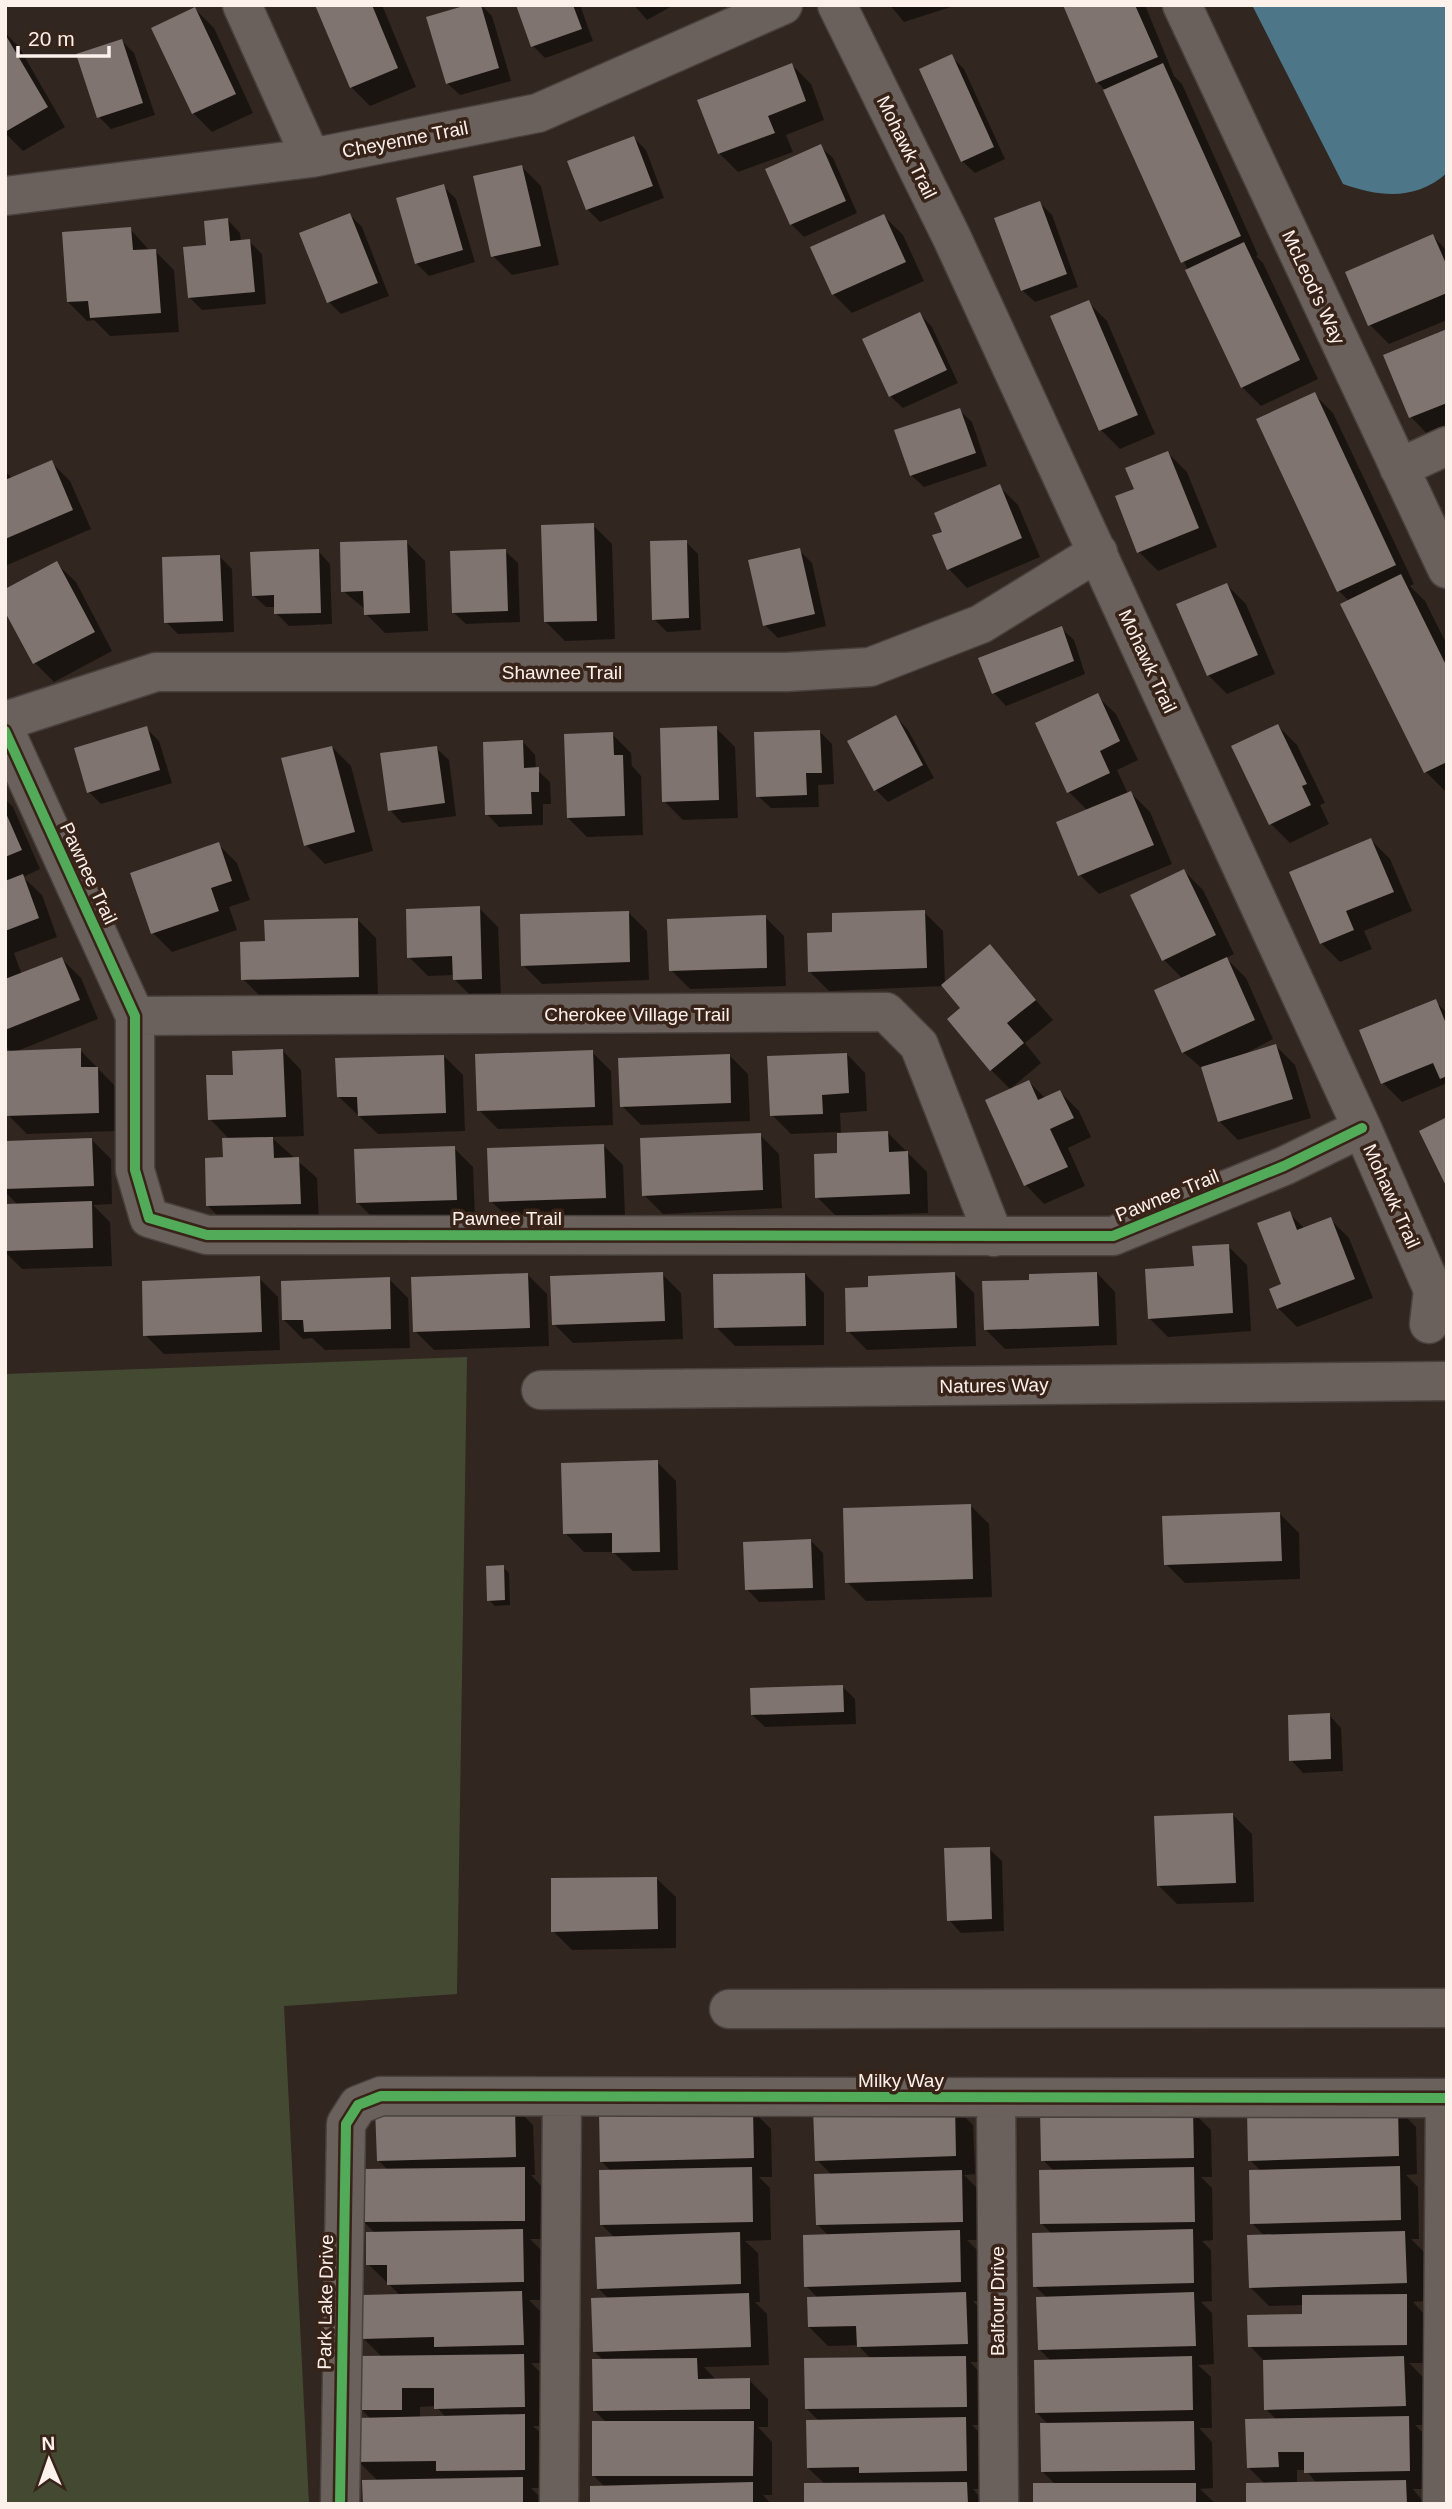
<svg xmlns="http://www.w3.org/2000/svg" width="1452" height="2509" font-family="Arial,sans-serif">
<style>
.green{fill:#444a32}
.water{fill:#4d7689}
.shadow{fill:#0007;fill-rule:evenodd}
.building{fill:#7f746f}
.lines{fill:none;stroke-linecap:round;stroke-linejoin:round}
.minor-casing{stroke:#49413d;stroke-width:41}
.minor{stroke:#6a615c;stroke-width:38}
.cycleway-casing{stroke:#382319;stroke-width:15}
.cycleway{stroke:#51ab58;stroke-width:10}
.labels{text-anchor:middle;stroke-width:7;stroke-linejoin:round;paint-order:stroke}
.street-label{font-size:19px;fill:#fdf1ec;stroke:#382319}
</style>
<rect width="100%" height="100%" fill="#312620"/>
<path class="green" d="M467 1357 457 1994 284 2006 309 2504H5V1374Z"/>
<path class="water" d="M1252 5H1447V173C1415 201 1380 197 1343 184Z"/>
<path class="shadow" d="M317 5H382L416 87 370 106 351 87Z
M481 5 492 16 511 81 460 95 447 83Z
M518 5H580L593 41 545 58 533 46Z
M634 5H674L647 20Z
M890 5H957L904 22Z
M1065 5H1145L1174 76 1182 84 1258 255 1256 256 1263 263 1318 379 1261 406 1242 387 1104 89 1097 82Z
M195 9 214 28 253 113 212 132 193 113Z
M5 33 19 47 65 127 23 151 5 133Z
M122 41 134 53 155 115 111 129 99 117Z
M951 56 964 69 1005 159 975 173 962 161Z
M792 65 811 84 824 120 786 135 793 152 738 172 719 153Z
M634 138 646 150 664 198 600 222 587 209Z
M820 146 833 158 857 213 804 237 791 224Z
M522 167 541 186 559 265 512 275 493 256Z
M443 186 456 199 475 262 429 276 416 263Z
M1040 203 1052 215 1078 287 1035 302 1022 290Z
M350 215 362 227 389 296 341 314 329 302Z
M884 216 903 235 924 281 852 313 833 294Z
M228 220 240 233 241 242 249 241 262 254 266 304 202 310 189 297 208 247Z
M130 229 150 251H155L174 270 179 332 110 336 94 320 87 321 68 302Z
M1433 236 1447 251V320L1389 344 1370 325 1347 273Z
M1088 302 1107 321 1155 434 1120 449 1101 430Z
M920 314 932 327 958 383 903 408 890 396Z
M1447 331V429L1429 436 1411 417Z
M1314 394 1333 413 1414 584 1410 586 1425 601 1447 645V793L1426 772 1349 601 1339 591 1258 420Z
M959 410 972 422 987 466 924 487 911 475Z
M1168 453 1187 472 1217 547 1158 571 1139 552 1136 490Z
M51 462 70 481 91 529 5 566V471L13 479Z
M999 486 1018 505 1040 557 967 588 949 569 944 532Z
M593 525 612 544 615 639 565 641 546 622Z
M406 542 425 561 428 631 385 633 366 614V610L343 591Z
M686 542 698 554 701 630 667 632 654 619Z
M799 550 812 563 826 626 778 638 765 625Z
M318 551 330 564 332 624 289 626 276 613V607H266L253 595Z
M505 551 518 563 520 622 466 624 453 612Z
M220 557 232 569 234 632 178 634 166 622Z
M57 564 76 582 112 651 54 682 35 663Z
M1227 585 1246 604 1275 674 1227 694 1208 675Z
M1061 628 1074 640 1085 674 1006 706 994 693Z
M1097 696 1116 714 1138 760 1117 770 1128 794 1131 793 1150 812 1172 864 1099 894 1080 875 1088 811 1069 792Z
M896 717 908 730 934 778 888 802 875 789Z
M1278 726 1297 745 1325 803 1320 805 1329 824 1290 843 1271 824Z
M146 728 159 741 172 783 101 804 89 792Z
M716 728 735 747 738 818 683 820 664 801Z
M820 732 832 744 834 784 818 785 819 807 771 808 758 796Z
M612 734 631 753 632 766 641 776 643 835 587 837 568 818Z
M523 742 535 755 536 769 550 782 551 804H543V825L499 827 487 814Z
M332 747 351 766 373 851 325 864 306 845Z
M436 748 449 760 456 816 402 823 390 810Z
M5 799 13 807 40 869 23 877 42 895 57 937 14 953 22 975 62 959 81 978 98 1019 17 1051 80 1050 116 1087 118 1131 27 1134 8 1115 11 1052 5 1046Z
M1371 840 1390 859 1412 911 1364 931 1372 949 1340 962 1321 943Z
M218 844 237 863 250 900 229 907 237 930 172 952 153 933 132 874Z
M1184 871 1203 890 1234 954 1226 958 1246 978 1273 1039 1235 1059 1276 1046 1295 1065 1311 1118 1238 1140 1219 1121 1204 1070 1183 1052V979L1164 960Z
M479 908 498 927 501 997 473 998 454 979V975L428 976 409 957Z
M628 912 647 931 649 980 542 984 523 965Z
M924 912 943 931 945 984 990 947 1053 1020 1025 1043 1041 1063 1010 1089 991 1070 963 1008 945 986 829 991 810 972 834 934Z
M765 917 784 936 786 986 690 989 671 970Z
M357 919 376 938 378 995 262 998 243 979 267 943Z
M1435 1001 1447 1013V1083L1402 1102 1383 1083Z
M283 1051 301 1070 304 1136 271 1137 317 1178 319 1222 227 1225 208 1206 230 1140 210 1119Z
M592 1052 611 1071 613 1125 498 1129 479 1110Z
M847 1054 865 1073 867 1111 840 1113 841 1134 888 1133 927 1172 928 1213 836 1216 817 1197 839 1155 838 1132 791 1134 772 1115Z
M729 1055 748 1074 750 1121 641 1125 622 1106Z
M444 1056 463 1075 465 1131 378 1134 339 1097Z
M1029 1082 1046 1099 1060 1092 1079 1111 1091 1137 1068 1148 1085 1186 1044 1204 1026 1185 987 1101Z
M760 1135 779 1154 782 1208 663 1214 644 1195Z
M92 1140 111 1159 112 1204 93 1205 110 1222 112 1266 22 1269 5 1252V1206H19L5 1192V1143Z
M604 1146 623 1165 625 1216 510 1220 491 1201Z
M454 1148 473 1167 475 1218 376 1221 357 1202Z
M1289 1213 1305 1229 1330 1219 1349 1238 1373 1298 1297 1327 1278 1308 1283 1285Z
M1228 1246 1247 1265 1251 1331 1168 1337 1149 1318Z
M1097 1273 1115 1292 1117 1345 1005 1349 986 1330 1031 1281Z
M662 1274 681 1293 683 1339 573 1343 554 1324Z
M805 1274 824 1293V1345L735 1346 716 1327Z
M955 1274 974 1293 976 1346 867 1350 848 1331 870 1288Z
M528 1275 547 1294 549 1346 434 1350 415 1331Z
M259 1278 278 1297 280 1350 164 1354 145 1335Z
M389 1279 408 1298 410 1348 325 1350 312 1338 303 1339 284 1320Z
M657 1462 676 1481 678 1570 633 1571 613 1552H584L565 1533Z
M970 1505 989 1524 992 1597 866 1601 847 1582Z
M1280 1514 1299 1533 1300 1579 1185 1583 1166 1564Z
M811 1541 823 1553 825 1600 759 1602 747 1589Z
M503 1567 509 1573 510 1605 495 1606 489 1600Z
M842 1686 855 1699 856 1724 765 1727 752 1715Z
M1329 1715 1341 1728 1343 1771 1303 1773 1291 1760Z
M1233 1815 1252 1834 1254 1902 1177 1904 1158 1885Z
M989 1849 1002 1861 1004 1931 961 1933 949 1920Z
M657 1879 676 1897V1948L572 1950 553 1931Z
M514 2106 533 2125 535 2175H531L543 2188 544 2239H530L541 2250 543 2300H529L541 2312 542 2363H531L542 2374 543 2426H533L543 2435V2488H531L541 2498V2504H364L379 2482 359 2462 371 2419 362 2410 383 2358 364 2339 401 2296 368 2264 376 2234 364 2222 388 2170 379 2161ZM436 2406 446 2418H420V2407Z
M954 2106 973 2125 975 2174 964 2175 980 2191 981 2240H967L978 2251 979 2301H973L984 2313 986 2362H970L984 2377 985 2425H972L984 2437 985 2489H973L986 2504H806L825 2484 808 2468 819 2421 806 2408 871 2359 858 2345 828 2346 809 2327 818 2298 806 2286 829 2236 817 2224 832 2175 817 2160Z
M1397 2108 1416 2127 1417 2174 1406 2175 1418 2187 1419 2239H1411L1424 2252 1425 2301 1413 2302 1425 2315 1426 2363H1409L1423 2377 1424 2425H1415L1427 2437 1428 2489H1413L1425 2504H1248L1265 2484 1249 2468 1277 2420 1266 2409 1264 2361 1250 2346 1303 2315V2305L1269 2306 1250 2287 1265 2237 1252 2223 1261 2171 1250 2160ZM1297 2470H1306L1317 2484H1297Z
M752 2110 771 2129 772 2177H759L770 2188 771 2240 745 2241 758 2253 760 2302H755L767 2314 769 2365 704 2367 716 2380H749L768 2399V2427H758L772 2442V2495H763L771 2504H592L605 2487 593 2475 607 2423 595 2411 604 2361 594 2351 610 2300 598 2288 616 2239 601 2224 612 2172 601 2161Z
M1192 2111 1211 2130 1212 2177H1201L1212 2188 1213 2240 1202 2241 1211 2250 1212 2301 1201 2302 1212 2313 1214 2364 1198 2365 1211 2377 1212 2428H1199L1212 2442 1213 2488 1200 2489 1215 2503 1034 2504 1056 2485 1043 2472 1049 2425 1037 2413 1051 2361 1040 2350 1047 2298 1035 2286 1053 2235 1042 2224 1054 2171 1043 2160Z"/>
<path class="building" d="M315 5H372L398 68 350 88Z
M467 5H481L499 68 446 84 426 17Z
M516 5H573L582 29 531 47Z
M1063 5H1135L1158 57 1096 83Z
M195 7 236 94 192 114 151 28Z
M5 34 48 107 5 132Z
M122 39 143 103 97 118 76 54Z
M952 54 994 147 961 162 919 69Z
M792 63 806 101 768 116 775 133 718 154 697 100Z
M1163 63 1241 236 1181 263 1103 90Z
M634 136 653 186 586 210 567 161Z
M821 144 846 201 790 225 765 169Z
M522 165 541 246 491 257 473 176Z
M444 184 463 250 415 264 396 198Z
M1040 201 1067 274 1021 291 994 218Z
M350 213 378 283 327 303 299 233Z
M884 214 906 262 832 295 810 247Z
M228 218 230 241 250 239 255 292 188 298 183 247 206 245 204 221Z
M131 227 133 250 156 249 161 313 90 318 88 301 67 302 62 232Z
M1433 234 1447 266V293L1368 326 1345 272Z
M1244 242 1300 360 1241 388 1185 270Z
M1089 300 1138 415 1099 431 1050 316Z
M920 312 947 370 889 397 862 339Z
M1447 329V403L1409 418 1383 355Z
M1315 392 1396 565 1337 592 1256 419Z
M960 408 976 453 910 476 894 430Z
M1168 451 1199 528 1137 553 1115 496 1134 489 1125 468Z
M52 460 73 510 5 539V480Z
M1000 484 1022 538 947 570 932 535 942 532 934 513Z
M594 523 597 621 544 622 541 525Z
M407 540 410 613 364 615 363 591 341 592 340 542Z
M687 540 689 618 652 620 650 541Z
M800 548 815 614 763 626 748 560Z
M319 549 321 613 274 614V595L252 596 250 552Z
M506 549 508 611 452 613 450 551Z
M220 555 223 621 164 623 162 557Z
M57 561 95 632 33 664 5 612V589Z
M1401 574 1447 667V762L1424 773 1340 604Z
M1227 583 1258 655 1207 676 1176 604Z
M1062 626 1074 661 992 694 978 658Z
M1098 693 1120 741 1100 751 1110 773 1067 793 1035 723Z
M896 715 923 765 874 791 847 741Z
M1278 724 1307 784 1302 786 1311 805 1269 825 1231 746Z
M147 726 160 770 87 793 74 748Z
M717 726 719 800 662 802 660 728Z
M820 730 822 773H806L807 795 756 797 754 732Z
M613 732 614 755H623L625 816 567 818 564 734Z
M523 740 524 768 539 767V792H531L532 814 485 815 483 742Z
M332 746 355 832 304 846 281 758Z
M437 746 445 803 388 811 380 753Z
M1131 791 1154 845 1078 876 1056 822Z
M5 811 22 850 5 857Z
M1371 838 1394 892 1346 911 1354 930 1320 944 1289 872Z
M219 842 232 881 211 888 219 911 151 934 130 873Z
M1184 869 1216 935 1162 961 1130 895Z
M23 874 39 918 5 931V881Z
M480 906 482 979 453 980 452 956 407 958 406 909Z
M925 910 927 968 808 972 807 933 832 932V913Z
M629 911 630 962 521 966 520 914Z
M766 915 767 968 669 971 667 919Z
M358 918 359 977 241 980 240 942 265 941 264 920Z
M990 944 1036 1000 1007 1023 1024 1043 990 1071 947 1019 960 1008 941 985Z
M62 957 80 1000 5 1030V979Z
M1227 957 1255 1020 1182 1053 1154 990Z
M1436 999 1447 1026V1076L1440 1079 1433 1063 1381 1084 1359 1030Z
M1276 1044 1293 1099 1218 1122 1201 1067Z
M81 1048V1067H98L99 1113 6 1116 5 1051Z
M283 1049 286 1117 208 1120 206 1075H233L232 1051Z
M593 1050 595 1107 477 1111 475 1054Z
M847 1053 849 1093 822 1095 823 1114 770 1116 767 1056Z
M730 1054 731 1103 620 1107 618 1058Z
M444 1055 446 1113 358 1116 357 1097H337L335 1058Z
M1029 1080 1038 1100 1060 1090 1074 1118 1050 1129 1068 1167 1024 1186 985 1100Z
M1447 1117V1188L1419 1131Z
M888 1131 889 1152 908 1151 910 1194 815 1198 814 1154 837 1153V1133Z
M761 1133 763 1190 642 1196 640 1138Z
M273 1137 274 1158 299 1157 301 1204 206 1206 205 1158 223 1157 222 1138Z
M92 1138 94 1186 5 1189V1141Z
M604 1144 606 1198 489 1202 487 1148Z
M455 1146 457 1200 356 1203 354 1149Z
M92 1201 93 1248 5 1251V1204Z
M1290 1211 1297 1230 1331 1217 1355 1279 1277 1309 1269 1289 1281 1284 1257 1223Z
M1229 1244 1233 1313 1148 1319 1145 1269 1194 1266 1192 1246Z
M663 1272 665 1321 552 1325 550 1276Z
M955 1272 957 1328 846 1332 845 1288 868 1287V1276Z
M1097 1272 1099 1326 984 1330 982 1281 1029 1280V1274Z
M528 1273 530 1328 413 1332 411 1277Z
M805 1273 806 1326 714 1328 713 1274Z
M260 1276 262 1332 143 1336 142 1281Z
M390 1277 391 1329 304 1332 303 1320H282L281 1281Z
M658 1460 660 1552 612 1553V1533L563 1534 561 1463Z
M971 1504 973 1579 845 1583 843 1508Z
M1280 1512 1282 1561 1164 1565 1162 1516Z
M811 1539 813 1588 745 1590 743 1542Z
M504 1565 505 1600 487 1601 486 1566Z
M843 1685 844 1712 751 1715 750 1688Z
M1330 1713 1331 1759 1289 1761 1288 1715Z
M1233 1813 1236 1883 1157 1886 1154 1816Z
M990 1847 992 1919 947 1921 944 1848Z
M657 1877 658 1929 551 1932V1878Z
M515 2104 516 2157 377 2161 375 2108Z
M955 2104 956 2156 815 2161 813 2109Z
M1398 2106 1399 2156 1248 2161 1247 2111Z
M753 2109 754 2158 600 2162 599 2113Z
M1193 2109 1194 2158 1041 2161 1040 2111Z
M1400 2166 1401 2220 1250 2224 1249 2170Z
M525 2167V2221L362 2222 361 2169Z
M752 2167 753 2222 600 2225 599 2170Z
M1194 2167 1195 2222 1040 2224 1039 2170Z
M962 2170 963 2222 816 2225 814 2174Z
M523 2229 524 2282 387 2285V2265H366V2232Z
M1193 2229 1194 2283 1033 2287 1032 2233Z
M960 2230 961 2282 804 2287 803 2235Z
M1405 2231 1407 2283 1249 2288 1247 2235Z
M740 2232 741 2284 597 2289 595 2237Z
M522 2291 524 2345 434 2347V2337L362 2339 361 2295Z
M966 2292 968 2344 857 2347 856 2326 808 2327 807 2297Z
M1194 2292 1196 2346 1038 2350 1036 2297Z
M749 2293 751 2347 593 2352 591 2298Z
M1407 2294V2345L1248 2347 1247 2315 1302 2314V2295Z
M524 2354 525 2407 434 2409V2388H402V2410H360L359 2356Z
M966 2356 967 2407 805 2409 804 2358Z
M1192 2356 1193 2410 1035 2413 1034 2360Z
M1404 2356 1406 2406 1264 2410 1263 2360Z
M697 2358 698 2379 750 2378V2409L593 2411 592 2359Z
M525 2414V2470L436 2471V2461L357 2462V2418Z
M1409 2416 1410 2471 1304 2473V2452H1278L1279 2467 1247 2468 1245 2419Z
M966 2417 967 2471 859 2473V2467L807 2468 806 2420Z
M592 2421H754L753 2476H592Z
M1194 2421 1195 2470 1041 2472 1040 2423Z
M523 2477V2504H363L362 2480Z
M1406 2480 1407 2504H1246V2483Z
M753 2482V2504H590V2486Z
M967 2482 968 2504H804V2483Z
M1033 2483H1196V2504H1033Z"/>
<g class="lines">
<g class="minor-casing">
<path id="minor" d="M242 5 311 158
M837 5 952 238 1362 1128 1433 1290 1429 1324
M1182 5 1447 569
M5 196 311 158 538 113 783 5
M1399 468 1447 446
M5 721 156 672H787L870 667 981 624 1098 552
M5 731 135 1016V1170L149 1218 207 1235 1113 1236 1284 1166 1362 1128
M135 1016 886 1012 919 1045 994 1237
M541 1390 1447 1381
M729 2009 1447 2008
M996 2098 999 2504
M340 2504 346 2124 358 2105 381 2096 1447 2098
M559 2504 562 2097
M1442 2504 1445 2098"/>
</g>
<use href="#minor" class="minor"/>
<g class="cycleway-casing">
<path id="cycleway" d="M5 731 135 1016V1170L149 1218 207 1235 1113 1236 1284 1166 1362 1128
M340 2504 346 2124 358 2105 381 2096 1447 2098"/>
</g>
<use href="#cycleway" class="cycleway"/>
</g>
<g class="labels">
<g class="street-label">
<text transform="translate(405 139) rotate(-11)" y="7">Cheyenne Trail</text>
<text transform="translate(907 147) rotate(64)" y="7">Mohawk Trail</text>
<text transform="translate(1314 287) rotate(65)" y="7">McLeod's Way</text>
<text transform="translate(1148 661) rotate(65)" y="7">Mohawk Trail</text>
<text x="562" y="679">Shawnee Trail</text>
<text transform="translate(89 873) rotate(65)" y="7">Pawnee Trail</text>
<text x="637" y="1021">Cherokee Village Trail</text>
<text transform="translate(1167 1195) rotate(-22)" y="7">Pawnee Trail</text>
<text transform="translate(1392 1196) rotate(66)" y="7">Mohawk Trail</text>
<text x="507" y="1225">Pawnee Trail</text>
<text transform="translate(994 1385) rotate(-1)" y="7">Natures Way</text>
<text x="901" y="2087">Milky Way</text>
<text transform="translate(997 2301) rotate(-90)" y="7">Balfour Drive</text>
<text transform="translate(325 2302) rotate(-89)" y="7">Park Lake Drive</text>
</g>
</g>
<rect width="1452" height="2509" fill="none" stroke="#fdf1ec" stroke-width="14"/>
<g transform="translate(49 2460) rotate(358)" stroke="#382319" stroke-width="5" paint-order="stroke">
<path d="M0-5L12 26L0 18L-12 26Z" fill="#fdf1ec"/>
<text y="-10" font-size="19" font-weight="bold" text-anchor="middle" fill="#fdf1ec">N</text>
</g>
<path d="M18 46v10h91v-10" fill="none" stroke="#fdf1ec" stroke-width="3.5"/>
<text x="28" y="46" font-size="21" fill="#fdf1ec" stroke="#382319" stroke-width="5" paint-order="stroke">20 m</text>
</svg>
